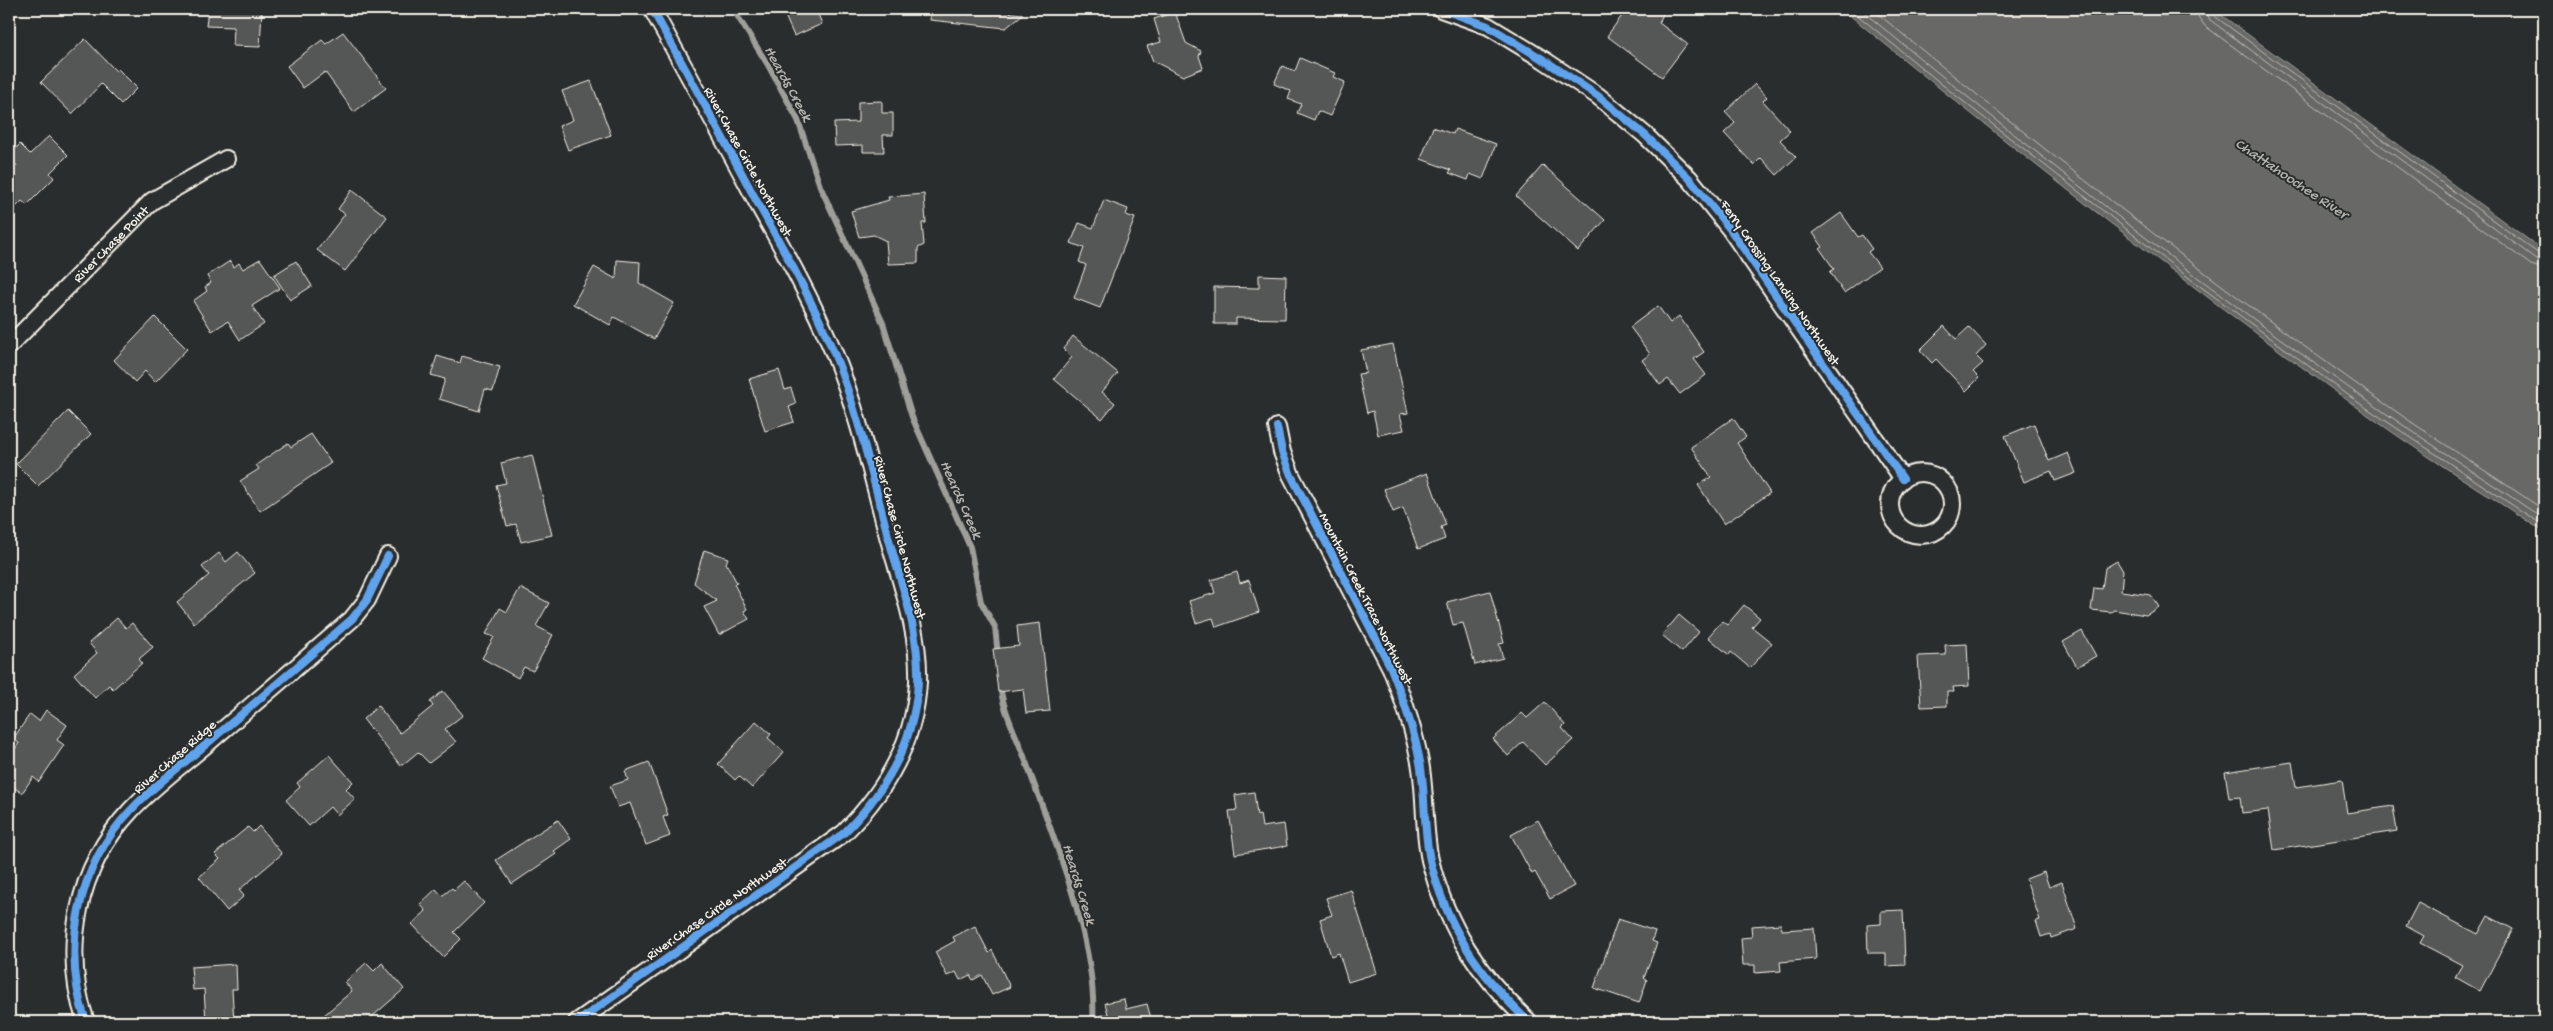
<svg xmlns="http://www.w3.org/2000/svg" width="2553" height="1031" font-family="'Gochi Hand',sans-serif">
<style>
.water{fill:#676866;stroke:#9f9f9a}
.lines{fill:none;stroke-linecap:round;stroke-linejoin:round}
.shore{stroke:#bcbab4;stroke-width:1}
.stream{stroke:#9f9f9a;stroke-width:6}
.building{fill:#555756;stroke:#f4f1e8}
.minor-casing{stroke:#f4f1e8;stroke-width:20}
.minor{stroke:#2a2d2e;stroke-width:16}
.cycleway-casing{stroke:#2a2d2e;stroke-width:11}
.cycleway{stroke:#60a3ed;stroke-width:8}
.labels{text-anchor:middle;stroke-width:4;stroke-linejoin:round;paint-order:stroke}
.street-label{font-size:14px;fill:#f4f1e8;stroke:#2a2d2e}
.water-label{font-size:15px;font-style:italic;fill:#b5b3ae;stroke:#2a2d2e}
</style>
<rect width="100%" height="100%" fill="#2a2d2e"/>
<filter id="ink" filterUnits="userSpaceOnUse"><feTurbulence type="fractalNoise" baseFrequency=".02" numOctaves="2"/><feDisplacementMap in="SourceGraphic" scale="10" xChannelSelector="R" yChannelSelector="G"/><feConvolveMatrix kernelMatrix="1 2 1 2 8 2 1 2 1" color-interpolation-filters="sRGB"/></filter>
<g filter="url(#ink)">
<path class="water" d="M1842 9H2213L2544 251V532C2481 490 2415 450 2354 405 2179 279 2009 146 1842 9Z"/>
<g class="lines">
<path class="shore" d="M1850 9 1955 95 2189 278 2359 403 2544 526
M1860 9C2023 143 2189 276 2362 397 2422 439 2484 478 2544 519
M1872 9C2032 141 2196 270 2365 390 2424 432 2485 470 2544 510
M2197 9 2199 18 2205 26 2531 265 2544 269
M2205 9 2210 20 2536 259 2544 261
M2211 9 2213 15 2539 254 2544 255"/>
<path class="stream" d="M733 9 768 65 798 120 820 186 883 323 912 417 970 547 981 602 995 627 998 656
M1000 683C1001 706 1017 737 1025 759 1052 835 1098 942 1093 1022"/>
</g>
<path class="building" d="M208 9H262L260 47 233 46 234 27 206 26Z
M782 9H816L822 24 794 36Z
M931 9H1004V12L1023 14 1006 28 930 20Z
M1627 9H1665L1659 23 1687 44 1662 77 1607 36Z
M1175 12 1186 43 1201 51 1199 56 1203 68 1183 76 1153 61 1147 46 1161 42 1154 19Z
M343 32 386 88 354 112 325 72 303 88 287 66 322 40 326 44Z
M85 39 116 71 118 69 137 88 121 104 101 84 72 114 41 82Z
M1300 58 1335 73 1333 77 1345 82 1330 116 1318 111 1314 120 1297 113 1301 104 1288 99 1291 91 1274 84 1282 66 1295 71Z
M591 81 611 135 568 150 559 126 573 120 562 91Z
M1755 84 1767 97 1763 101 1790 131 1780 140 1796 157 1777 175 1761 158 1754 165 1724 133 1735 123 1725 112Z
M882 101V113H893V135H883L884 152H863V145L835 146 834 123 858 122V102Z
M1433 127 1453 134 1455 129 1496 144 1483 179 1470 174 1468 180 1449 173 1451 170 1421 159Z
M49 136 68 155 50 173 54 178 27 205 22 201 9 214V174L17 166 9 155 20 144 30 154Z
M1543 165 1605 220 1578 251 1516 196Z
M352 190 387 217 345 271 317 250 345 214 338 209Z
M924 194 926 223H922L924 245 918 248V263L888 264 886 241 874 235 859 237 851 211 889 200 888 197Z
M1104 200 1128 209 1126 215 1135 218 1100 308 1074 298 1086 265 1079 262 1084 248 1071 243 1079 223 1093 228Z
M1841 213 1858 237 1862 235 1872 249 1868 252 1880 267 1844 293 1830 272 1834 269 1820 249 1823 247 1813 233Z
M260 259 280 288 252 306 264 324 240 340 228 321 212 331 193 301 207 291 205 287 211 283 207 276 230 261 234 267 239 263 243 269Z
M617 260 640 262 639 283 674 303 654 339 614 317 610 325 573 304 594 267 616 279Z
M296 261 312 286 290 300 274 275Z
M1259 275 1286 276 1285 319 1236 318V324H1214V287L1259 288Z
M1658 306 1670 323 1679 316 1704 352 1694 359 1706 375 1680 394 1668 379 1660 385 1642 360 1650 354 1630 327Z
M155 317 187 349 155 382 145 371 135 382 114 360Z
M1944 326 1956 339 1969 327 1986 345 1976 356 1983 363 1973 372 1979 378 1966 391 1936 359 1932 363 1920 350Z
M1073 336 1118 373 1102 392 1115 403 1102 419 1054 379 1072 357 1063 349Z
M1393 344 1408 413 1400 414 1404 430 1378 435 1373 411 1367 413 1358 374 1366 373 1361 350Z
M437 356 460 363 462 356 500 367 493 391 485 389 479 411 439 399 445 379 431 375Z
M779 370 785 390 791 388 796 404 789 407 794 422 765 431 749 379Z
M68 411 91 434 38 486 16 464Z
M1733 418 1746 437 1737 443 1770 493 1724 524 1698 485 1711 477 1691 447Z
M2034 424 2049 461 2068 453 2076 473 2055 481 2051 471 2024 482 2005 436Z
M311 434 331 463 260 511 240 481 259 469 256 465 288 443 291 447Z
M532 455 552 535 521 542 516 524 507 526 496 485 506 483 501 463Z
M1427 473 1446 525 1441 527 1445 539 1418 549 1403 508 1393 512 1384 489Z
M704 550 728 558 726 563 737 583 734 584 747 609 744 611 749 619 719 635 704 607 717 601 694 583Z
M238 552 255 573 194 623 177 602 209 575 202 567 219 553 226 562Z
M2117 561 2123 571 2121 591 2151 595 2159 607 2146 615 2114 610 2111 612 2091 610 2094 588 2102 589 2105 568Z
M1237 572 1240 583 1249 580 1259 612 1216 627 1213 618 1196 623 1189 601 1215 593 1211 580Z
M520 588 549 603 536 626 553 635 533 671 524 667 518 678 482 658 494 637 486 634 500 608 507 612Z
M1490 591 1504 643 1499 644 1503 658 1475 665 1463 623 1453 625 1447 602Z
M1744 605 1760 618 1752 627 1772 643 1750 668 1731 652 1729 655 1708 637 1722 621 1727 625Z
M1679 615 1699 632 1682 652 1662 635Z
M117 618 126 628 132 623 153 647 139 659 142 663 113 689 109 685 95 698 74 674 97 653 89 643Z
M1040 623 1050 711 1026 713 1023 689 998 692 993 649 1019 646 1017 626Z
M2082 631 2096 656 2077 667 2063 642Z
M1967 644 1969 686 1953 687 1954 692H1947V706L1921 707 1918 656 1946 655 1945 645Z
M443 691 463 715 445 729 456 742 429 763 418 752 401 766 363 719 378 706 400 733 433 706 430 702Z
M1545 702 1565 725 1562 728 1573 740 1545 765 1523 742 1508 756 1493 739 1522 713 1527 718Z
M46 710 67 725 57 740 64 745 39 782 33 777 22 793 9 784V758L19 743 13 739 30 714 39 721Z
M756 721 771 734 768 738 784 752 752 788 739 776 735 780 718 764Z
M329 755 353 782 346 789 355 799 337 815 330 807 309 826 286 800 300 787 297 783Z
M649 762 668 815 663 817 670 836 646 845 630 803 618 807 610 786 628 780 625 771Z
M2292 762 2296 787 2342 780 2347 813 2393 806 2397 831 2274 850 2268 810 2242 813 2240 797 2229 798 2225 772Z
M1254 792 1257 815 1260 814 1262 827 1284 824 1287 846 1235 854 1229 811 1237 810 1235 795Z
M558 820 571 839 554 851 556 854 512 884 496 860Z
M1538 820 1574 886 1550 899 1535 872 1532 874 1511 835Z
M259 826 282 854 239 890 244 896 227 911 199 877 220 859 215 854 248 827 253 832Z
M2044 872 2049 887 2062 882 2077 929 2051 938 2050 934 2041 937 2036 921 2040 920 2026 879Z
M464 881 484 903 454 932 461 939 443 957 412 924 426 911 420 904 436 889 442 896 452 888 454 890Z
M1351 890 1377 973 1348 982 1339 953 1331 956 1320 919 1332 915 1326 898Z
M2418 903 2478 934 2488 916 2513 929 2480 991 2455 977 2462 965 2420 943 2424 936 2406 926Z
M1903 910 1905 965 1886 966V953H1868L1867 925 1881 924V911Z
M1618 919 1655 931 1652 941 1657 943 1644 978 1647 980 1639 1003 1594 988Z
M1781 924 1782 930 1814 928 1816 959 1780 962 1781 971 1755 973V965H1743L1741 938 1752 937 1751 926Z
M975 926 989 953 992 950 1010 987 992 995 982 975 973 980 970 975 960 980 956 972 947 976 935 952 955 941 953 937Z
M366 963 374 971 382 963 404 989 366 1022H316L352 991 345 982Z
M236 964 237 989H232L234 1022H206L204 989 193 990 191 967Z
M1124 999 1126 1009 1147 1004 1152 1022H1100L1099 1016 1108 1014 1105 1003Z"/>
<g class="lines">
<g class="minor-casing">
<g id="minor">
<path d="M1441 9 1488 26 1544 60 1598 96 1645 135 1690 179 1730 229 1903 479"/>
<path id="s1" d="M9 346 152 201 226 159"/>
<path d="M1277 427 1282 452 1291 475 1391 668C1403 698 1414 730 1420 762 1426 794 1423 828 1430 860 1447 928 1479 975 1529 1022"/>
<circle cx="1921" cy="504" r="31"/>
<path d="M86 1022C61 949 77 867 131 810 155 784 190 759 217 735 262 697 307 658 352 619L367 600 388 556"/>
<path d="M577 1022 844 833C886 791 915 742 918 682 920 633 901 583 888 536 872 475 858 412 834 353 812 300 784 250 756 200 722 136 687 72 652 9"/>
</g>
</g>
<use href="#minor" class="minor"/>
<g class="cycleway-casing">
<path id="cycleway" d="M1441 9 1488 26 1544 60 1598 96 1645 135 1690 179 1730 229 1903 479
M1277 427 1282 452 1291 475 1391 668C1403 698 1414 730 1420 762 1426 794 1423 828 1430 860 1447 928 1479 975 1529 1022
M86 1022C61 949 77 867 131 810 155 784 190 759 217 735 262 697 307 658 352 619L367 600 388 556
M577 1022 844 833C886 791 915 742 918 682 920 633 901 583 888 536 872 475 858 412 834 353 812 300 784 250 756 200 722 136 687 72 652 9"/>
</g>
<use href="#cycleway" class="cycleway"/>
</g>
</g>
<g class="labels">
<g class="street-label">
<text transform="translate(749 161) rotate(61)" y="5">River Chase Circle Northwest</text>
<text dy="5" stroke="none"><textPath href="#s1" startOffset="144">River Chase Point</textPath></text>
<text transform="translate(1781 282) rotate(55)" y="5">Ferry Crossing Landing Northwest</text>
<text transform="translate(901 537) rotate(75)" y="5">River Chase Circle Northwest</text>
<text transform="translate(1367 598) rotate(63)" y="5">Mountain Creek Trace Northwest</text>
<text transform="translate(174 756) rotate(-41)" y="5">River Chase Ridge</text>
<text transform="translate(716 908) rotate(-35)" y="5">River Chase Circle Northwest</text>
</g>
<g class="water-label">
<text transform="translate(789 83) rotate(61)" y="5">Heards Creek</text>
<text transform="translate(2292 178) rotate(34)" y="5">Chattahoochee River</text>
<text transform="translate(962 499) rotate(66)" y="5">Heards Creek</text>
<text transform="translate(1080 884) rotate(73)" y="5">Heards Creek</text>
</g>
</g>
<rect width="2553" height="1031" fill="none" stroke="#2a2d2e" stroke-width="30"/>
<rect x="15" y="15" width="2523" height="1001" fill="none" stroke="#f4f1e8" stroke-width="2" filter="url(#ink)"/>
</svg>
